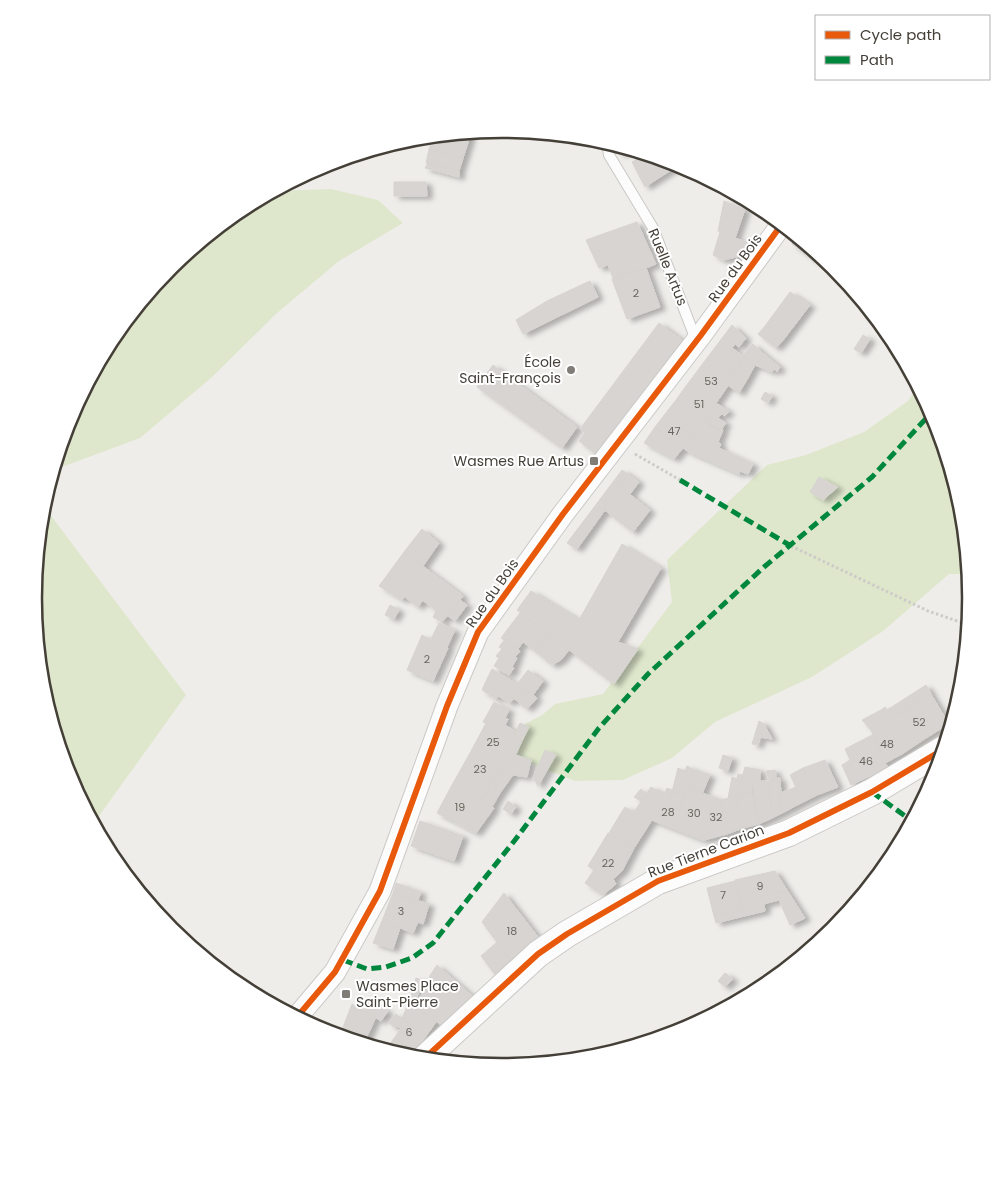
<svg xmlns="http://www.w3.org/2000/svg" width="1005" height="1196" font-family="Poppins,sans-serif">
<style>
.green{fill:#dee7cc}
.building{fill:#d7d4d1;stroke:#d7d4d0;filter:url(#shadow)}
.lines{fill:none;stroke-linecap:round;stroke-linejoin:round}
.service-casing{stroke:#cbc9c6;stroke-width:12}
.minor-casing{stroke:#cbc9c6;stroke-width:23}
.tertiary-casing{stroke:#cbc9c6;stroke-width:28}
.path{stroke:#cdcbc7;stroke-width:3;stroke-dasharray:2.5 2.5;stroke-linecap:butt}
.service{stroke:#fdfcfc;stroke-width:10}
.minor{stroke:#fdfcfc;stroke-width:21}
.tertiary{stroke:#fdfcfc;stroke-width:26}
.quiet{stroke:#00873e;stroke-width:5;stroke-dasharray:10 5;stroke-linecap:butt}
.cycleway-casing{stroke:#fff;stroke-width:9}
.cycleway{stroke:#e8590c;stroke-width:6}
.poi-dot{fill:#807c76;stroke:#fff;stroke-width:2}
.labels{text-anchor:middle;stroke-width:4;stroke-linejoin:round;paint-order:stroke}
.number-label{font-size:11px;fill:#6a665f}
.street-label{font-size:14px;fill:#443f37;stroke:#fff}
.poi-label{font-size:14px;fill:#443f37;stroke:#fff;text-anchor:end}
.rim{fill:none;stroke:#443f37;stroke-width:2.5}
</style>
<defs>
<filter id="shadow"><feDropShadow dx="5.5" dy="3" stdDeviation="2.5" flood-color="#0004"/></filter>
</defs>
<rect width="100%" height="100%" fill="#efedea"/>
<path class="green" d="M331 189 378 200 403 223 339 261 277 313 211 378 140 438 54 470 70 418 113 337 171 266 242 208 275 191Z
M918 386 936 419 962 507 969 574H949L883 631 812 677 715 722 672 758 623 780 575 781 532 764 513 751 510 732 542 715 555 704 603 694 672 602 667 560 767 465 806 455 864 432 908 401Z
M43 505 186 695 94 823 69 777 43 689 34 598Z"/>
<path class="building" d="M470 132 469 139 450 134Z
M450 134 469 139 463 158 429 149 433 136Z
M620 146 637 151 631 153 629 150 620 154 617 147Z
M429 149 463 158 459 171 426 163Z
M646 154 671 162 674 168 645 187 632 162Z
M428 163 459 171V177L425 168Z
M394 182H426L427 196H394Z
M724 201 745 209 735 238 752 244 745 255 723 260 713 255 720 232 718 231Z
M637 222 650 251 641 254 646 268 613 278 608 265 599 268 586 240Z
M797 236 823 257 818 263 792 244Z
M650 251 656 264 646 268 641 254Z
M646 268 660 307 627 319 612 279Z
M590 281 598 297 523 334 516 320 547 301Z
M790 292 810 305 784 339 765 326Z
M868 308 877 319 876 321 864 315Z
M659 323 682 340 603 446 580 429Z
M732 325 746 338 739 347 735 344 730 351 742 362 732 375 707 358Z
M765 326 784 339 776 348 758 334Z
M863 335 870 339 861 353 854 349Z
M753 344 764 354 755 365 743 355Z
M732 348 745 357 742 362 730 351Z
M764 354 780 367 777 372 774 369 772 372 755 365Z
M745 357 755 365 748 378 735 371Z
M707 358 735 376 716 403 686 386Z
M493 365 577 427 562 448 477 387Z
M735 371 748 378 739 393 728 385 735 376 732 375Z
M686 386 716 403 704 421 676 400Z
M765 392 772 396 768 403 761 399Z
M676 400 704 421 693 436 665 414Z
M716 403 729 411 725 416 722 414 718 418 726 423 721 430 704 421Z
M665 414 693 436 683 448 655 427Z
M704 421 712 427 723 430 718 442 721 444 719 448 693 436Z
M655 427 683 448 674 459 644 443Z
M585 433 602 445 596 454 579 441Z
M693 436 753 464 748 474 740 471 739 474 689 452 683 448Z
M622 470 628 474 604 507 598 502Z
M628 474 639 482 630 494 619 486Z
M819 477 838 487 823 500 810 492Z
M619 486 650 510 633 532 602 508Z
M598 502 605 510 577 549 567 543Z
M422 529 439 543 423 566 404 552Z
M622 544 661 568 618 642 638 649 614 684 517 610 531 591 579 620Z
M404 552 463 596 446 618 388 574Z
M388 574 423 600 418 607 405 597 402 600 379 586Z
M460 600 467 605 455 621 448 616Z
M390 605 399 610 394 619 385 615Z
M436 611 446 617 442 622 433 617Z
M520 613 547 633 535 651 507 630Z
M439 623 455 630 447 647 431 639Z
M507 630 523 642 518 649 501 638Z
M547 633 569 650 561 660 540 644Z
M422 635 448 648 433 681 407 670Z
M505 639 520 651 515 657 499 647Z
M540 644 561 660 552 665 535 651Z
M502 649 517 658 512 667 496 656Z
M499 658 514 668 509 675 494 666Z
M492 669 524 688 516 700 486 681Z
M528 670 543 681 533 695 517 684Z
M486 681 514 699 510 703 498 696 496 699 482 690Z
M926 685 931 694 917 702 912 694Z
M524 688 537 698 527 709 516 700Z
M912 694 917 702 887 721 881 710 885 707 887 710Z
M931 694 949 724 934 733 917 702Z
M494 702 509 710 505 718 498 721 487 715Z
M917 702 934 733 920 742 903 711Z
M881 710 887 721 871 730 862 720Z
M903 711 920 742 902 754 887 721Z
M487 715 498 721 505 718 508 719 505 725 515 731 513 737 483 722Z
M759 721 764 724 772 739 760 737 758 745 752 744Z
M887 721 902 754 885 763 871 730Z
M486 723 513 737 507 748 516 754 512 761 506 758 500 768 470 753Z
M520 723 529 727 522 741 513 737Z
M874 734 885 763 889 767 851 785 842 765 850 760 845 749Z
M513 737 522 741 516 754 507 748Z
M545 750 556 755 538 786 533 778Z
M470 753 500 768 491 785 461 769Z
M515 755 531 760 527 777 513 775 500 768 506 758 512 761Z
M723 755 732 758 728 771 719 768Z
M825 760 838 787 817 795 803 768Z
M687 766 695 770 685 796 672 792 678 768 685 771Z
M745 767 760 770V781H752V792L737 796Z
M500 768 513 775 500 793 494 790 497 784 493 781Z
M803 768 817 795 803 802 790 775Z
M461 769 491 785 483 800 452 785Z
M695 770 710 775 702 794 688 788Z
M775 770 776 778 769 779 766 771Z
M738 774 743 775 737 796 728 798 732 777 737 779Z
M780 778 782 813 772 818 769 779Z
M493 781 497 784 490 797 485 794Z
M752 781H769L772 818 759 824Z
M452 785 483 800 466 828 437 813Z
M651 787 664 794 667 788 672 790 668 804 662 801 654 821 636 809Z
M796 787 803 802 782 813 780 793Z
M688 788 716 798 700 839 672 828Z
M641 789 647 794 641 801 634 797Z
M494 790 500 793 492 807 483 800 485 794 490 797Z
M672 792 685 796 672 828 654 821 662 801 668 804Z
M752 792 759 824 743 828 736 796Z
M736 796 743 828 727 834 721 800Z
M716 798 721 800 727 834 704 840 700 839Z
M483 800 494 808 484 822 473 816Z
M508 801 516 807 511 814 503 809Z
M625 807 634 812 636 809 652 820 643 834 618 818Z
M473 816 484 822 476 833 466 828Z
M618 818 643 834 634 848 609 833Z
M420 821 463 836 454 861 411 846Z
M608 833 634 848 622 871 613 879 616 884 603 895 585 883 594 870 588 866Z
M775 871 787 890 740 901 735 880Z
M735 881 741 910 714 916 707 888Z
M396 883 421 892 418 900 393 893Z
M787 890 805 918 790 925 779 900 741 910 740 901Z
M393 893 419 901 408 931 382 921Z
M504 893 542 942 513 964 482 922Z
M419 901 429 904 423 924 418 922 413 933 408 931Z
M764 904 765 911 716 923 714 916Z
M382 921 400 928 393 949 373 943Z
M497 942 513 964 496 976 481 956Z
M437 965 477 1000 456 1018 422 994 433 979 429 977Z
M725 973 733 979 725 987 718 981Z
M416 978 424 981 413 1005 409 1001Z
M740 990 747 996 734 1003 732 1001Z
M422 994 456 1018 444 1027 414 1005Z
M370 1001 388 1011 381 1021 365 1011Z
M409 1001 436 1022 426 1036 402 1019Z
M352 1004 376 1017 364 1043 345 1022Z
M396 1014 426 1036 415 1052 395 1037 401 1028 397 1026 395 1028 388 1022Z
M345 1022 364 1043 340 1036Z
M395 1037 410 1049 405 1056 385 1050Z"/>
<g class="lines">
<g class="service-casing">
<path id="service" d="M607 142 609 155 653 228 696 340"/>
</g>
<g class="minor-casing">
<path id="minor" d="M297 1017 335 972 380 891 447 706 478 632 563 514 701 335 782 224"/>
</g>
<g class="tertiary-casing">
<path id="tertiary" d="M424 1059 538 954 567 934 658 881 789 833 872 792 944 749"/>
</g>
<path class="path" d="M635 454 680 480
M791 546 928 611 969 625"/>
<use href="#service" class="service"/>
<use href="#minor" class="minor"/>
<use href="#tertiary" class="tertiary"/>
<path class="quiet" d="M680 480 791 546
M872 792 912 821
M343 960 367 969 386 967 412 958 433 943 515 840 599 728 648 674 764 567 872 477 932 412"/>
<g class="cycleway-casing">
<path id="cycleway" d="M297 1017 335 972 380 891 447 706 478 632 563 514 701 335 782 224
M424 1059 538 954 567 934 658 881 789 833 872 792 944 749"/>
</g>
<use href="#cycleway" class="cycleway"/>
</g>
<g class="poi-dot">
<circle cx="571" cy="370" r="5"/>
<rect x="589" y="456" width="10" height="10" rx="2.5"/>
<rect x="341" y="989" width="10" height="10" rx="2.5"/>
</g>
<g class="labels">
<g class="number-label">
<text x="636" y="297">2</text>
<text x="711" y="385">53</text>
<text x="699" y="408">51</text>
<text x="674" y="435">47</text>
<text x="427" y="663">2</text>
<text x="919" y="726">52</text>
<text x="493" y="746">25</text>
<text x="887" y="748">48</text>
<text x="866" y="765">46</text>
<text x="480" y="773">23</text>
<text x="460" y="811">19</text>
<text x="668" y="816">28</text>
<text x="694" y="817">30</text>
<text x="716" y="821">32</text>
<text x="608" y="867">22</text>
<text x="760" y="890">9</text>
<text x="723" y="899">7</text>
<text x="401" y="915">3</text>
<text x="512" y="935">18</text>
<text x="409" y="1036">6</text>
</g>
<g class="street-label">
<text transform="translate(668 267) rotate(68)" y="5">Ruelle Artus</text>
<text transform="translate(735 268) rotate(-54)" y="5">Rue du Bois</text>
<text transform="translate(492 593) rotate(-55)" y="5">Rue du Bois</text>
<text transform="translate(706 851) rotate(-21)" y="5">Rue Tierne Carion</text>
</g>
<g class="poi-label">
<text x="561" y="367">École<tspan x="561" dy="16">Saint-François</tspan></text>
<text x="584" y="466">Wasmes Rue Artus</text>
<text x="356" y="991" text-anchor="start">Wasmes Place<tspan x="356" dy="16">Saint-Pierre</tspan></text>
</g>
</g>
<path d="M0 0H1005V1196H0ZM42 598a460 460 0 1 1 920 0a460 460 0 1 1-920 0Z" fill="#fff" fill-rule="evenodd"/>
<path class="rim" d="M42 598a460 460 0 1 1 920 0a460 460 0 1 1-920 0Z"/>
<rect x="815" y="15" width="175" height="65" fill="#ffffff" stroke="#b4b2af"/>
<rect x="825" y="31" width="25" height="8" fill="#e8590c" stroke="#b4b2af"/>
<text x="860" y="40" font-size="15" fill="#443f37">Cycle path</text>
<rect x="825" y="56" width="25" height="8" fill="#00873e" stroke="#b4b2af"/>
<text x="860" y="65" font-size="15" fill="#443f37">Path</text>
</svg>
